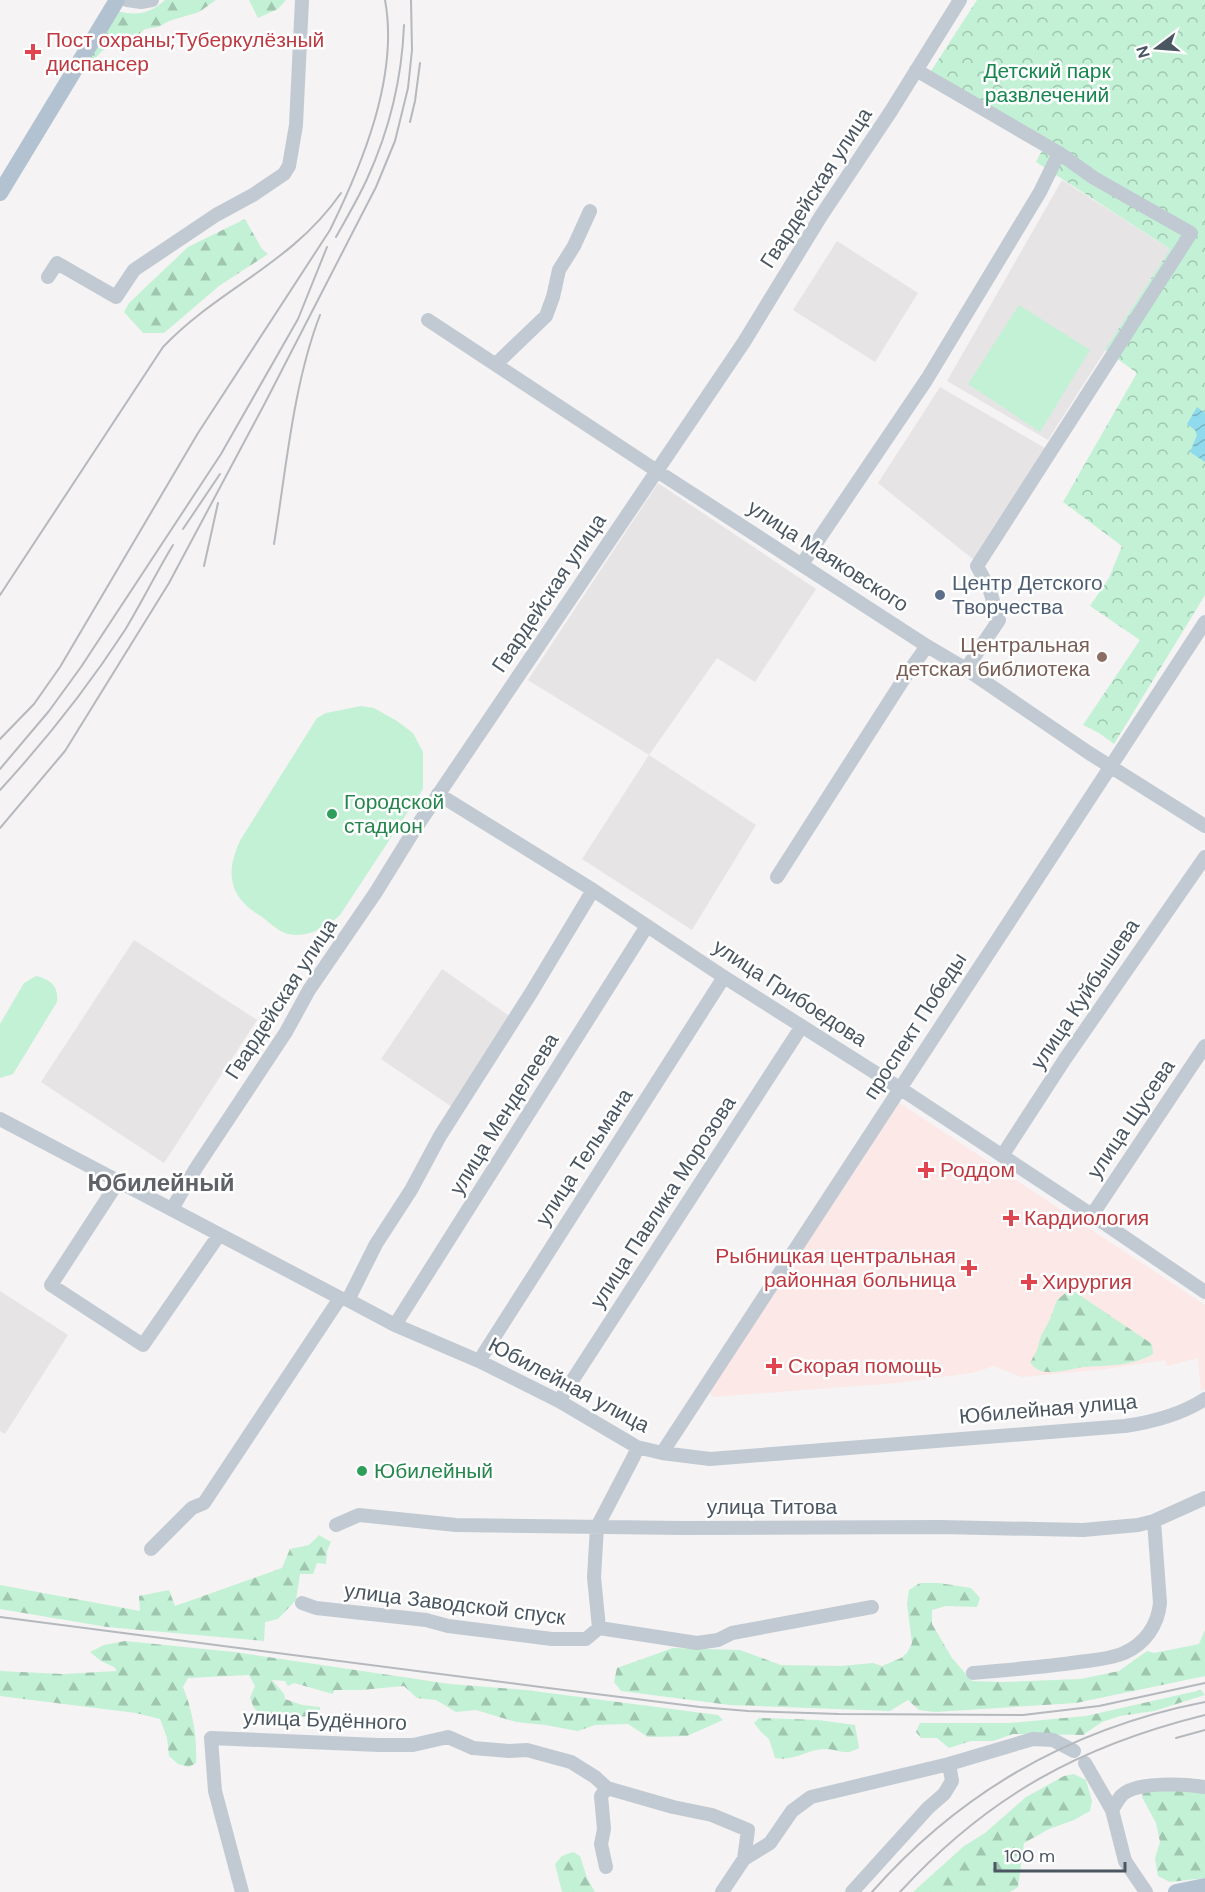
<svg xmlns="http://www.w3.org/2000/svg" width="1205" height="1892" font-family="'DM Sans',sans-serif">
<style>
.education{fill:#e6e4e5}
.medical{fill:#fce8e6}
.forest{fill:url(#forest-firs)}
.park{fill:url(#park-crowns)}
.pitch{fill:#c3f1d5}
.water{fill:url(#water-waves)}
.lines{fill:none;stroke-linecap:round;stroke-linejoin:round}
.minor{stroke:#c1cad2;stroke-width:14}
.major{stroke:#b3c2d1;stroke-width:16}
.rail{stroke:#b5b8bd;stroke-width:2}
.health-dot{fill:#e0444e;stroke:#fff;stroke-width:2}
.service-dot{fill:#5c6f8a;stroke:#fff;stroke-width:2}
.education-dot{fill:#8d6e63;stroke:#fff;stroke-width:2}
.leisure-dot{fill:#2e9e5b;stroke:#fff;stroke-width:2}
.labels{text-anchor:middle;stroke-width:5;stroke-linejoin:round;paint-order:stroke}
.health-label{font-size:21px;fill:#be3a42;stroke:#fff;text-anchor:start}
.park-label{font-size:21px;fill:#17864f;stroke:#fff}
.street-label{font-size:21px;fill:#4a5661;stroke:#fff}
.service-label{font-size:21px;fill:#4e5e75;stroke:#fff;text-anchor:start}
.education-label{font-size:21px;fill:#785e54;stroke:#fff;text-anchor:end}
.leisure-label{font-size:21px;fill:#27864d;stroke:#fff;text-anchor:start}
.quarter-label{font-size:24px;font-weight:bold;fill:#5f6368;stroke:#fff}
</style>
<defs>
<pattern id="forest-firs" width="22" height="20" patternUnits="userSpaceOnUse" patternTransform="scale(1.5)"><rect width="22" height="20" fill="#c3f1d5"/><path d="M5 1l3.5 6h-7zM16 11l3.5 6h-7z" fill="#a0c6b0"/></pattern>
<pattern id="park-crowns" width="20" height="18" patternUnits="userSpaceOnUse" patternTransform="scale(1.5)"><rect width="20" height="18" fill="#c3f1d5"/><path d="M2 6a3 3 0 1 1 6 0M12 15a3 3 0 1 1 6 0" fill="none" stroke="#a0c6b0"/></pattern>
<pattern id="water-waves" width="16" height="10" patternUnits="userSpaceOnUse" patternTransform="scale(1.5)"><rect width="16" height="10" fill="#90daee"/><path d="M0 5q4-4 8 0t8 0" fill="none" stroke="#78b4c4"/></pattern>
</defs>
<rect width="100%" height="100%" fill="#f5f3f3"/>
<path class="education" d="M1062 180 1170 249 1048 440 947 381Z
M837 241 918 293 875 362 793 310Z
M940 387 1045 448 974 560 878 483Z
M658 483 816 589 755 682 717 658 649 755 756 825 692 930 582 859 649 755 528 680Z
M134 940 257 1020 164 1163 41 1082Z
M442 969 512 1018 452 1107 381 1059Z
M0 1291 68 1335 5 1434 0 1431Z"/>
<path class="medical" d="M898 1102 1205 1305V1388L1201 1391 1198 1358 1167 1366 1165 1360 1106 1369 1021 1377 994 1366 972 1373 896 1383 713 1397 707 1389 846 1185Z"/>
<path class="forest" d="M165 0H216L199 12 169 21 158 27 145 29 138 35 102 51 89 65 87 60 117 11C136 16 150 14 165 0Z
M249 0H286L278 9 258 18Z
M245 219 262 249 268 254 219 286 164 333H143L124 312 129 303 188 247Z
M1068 1291 1075 1292 1152 1344 1153 1354C1131 1367 1107 1365 1083 1367 1071 1369 1058 1373 1046 1372 1038 1371 1035 1368 1030 1363L1037 1350 1041 1336 1050 1319 1057 1300Z
M319 1535 331 1542 327 1551 326 1564 317 1563 313 1574H300L296 1600 278 1619 265 1622 264 1641 107 1627 0 1609V1585L140 1611 139 1596 169 1590 175 1606 282 1568 290 1549 309 1545Z
M920 1583H939L971 1588 980 1598 977 1607 946 1606 932 1610V1624L952 1658 972 1681 1002 1682 1080 1679 1119 1671 1147 1651 1154 1653 1199 1644 1205 1630V1676L1076 1703 935 1712 919 1710 908 1700 890 1711 730 1705 621 1691 614 1682 617 1668 673 1648 740 1650 781 1665 841 1666 873 1663 882 1666 901 1658 907 1653 912 1643 907 1604 909 1590Z
M125 1641 234 1652 450 1684 526 1690 718 1715 723 1720 687 1736 648 1737 628 1724 595 1725 578 1731 545 1725 516 1722 476 1710 456 1712 436 1700 417 1698 404 1686 361 1690H334L333 1694 294 1683 288 1686 285 1681 272 1680 284 1694 285 1699 302 1705 320 1707V1717L290 1716 267 1720 254 1708 250 1698 255 1686 249 1675 188 1678 183 1687C193 1712 197 1736 196 1763L189 1767 178 1764 169 1756 167 1738 160 1719 136 1713 0 1696V1671L63 1674 117 1671 114 1667 101 1661 90 1652 104 1645Z
M1201 1690 1205 1695 1154 1711 1120 1716 1102 1722 1083 1735 1013 1734 993 1741H971L949 1748 937 1738H921L916 1732 920 1723H1010L1086 1716Z
M759 1718 818 1720 855 1725 859 1748C845 1756 840 1750 827 1749 809 1748 794 1762 775 1758L769 1739 761 1732 754 1723Z
M1074 1774 1086 1780 1092 1801 1090 1811 1074 1820 1049 1829 1024 1843 1018 1887 1010 1892H913L964 1846 985 1833 1026 1797 1064 1776Z
M1144 1787H1205V1878L1170 1882 1158 1876 1155 1858 1160 1842 1156 1823 1142 1797Z
M573 1852 580 1856 587 1878 595 1892H562L555 1864 562 1856Z"/>
<path class="park" d="M977 0H1205V595L1114 744 1099 733 1083 725 1140 640 1090 606 1109 578 1122 546 1063 502 1137 373 1105 350 1170 249 1036 162 1044 147 931 71Z"/>
<path class="pitch" d="M1019 305 1090 350 1040 432 968 384Z
M361 706 374 708 397 721 413 733 423 752V789L340 915C327 927 305 940 285 933 277 930 269 922 262 917 256 913 249 909 244 903 225 884 231 859 241 839L317 718 326 713Z
M36 976C50 979 59 986 57 1002L13 1074 0 1078V1024L24 983Z"/>
<path class="water" d="M1197 407 1205 413V462L1190 452 1197 435 1195 430 1187 424Z"/>
<g class="lines">
<path class="minor" d="M127 0 141 2 152 0
M916 70 1059 153 1094 178 1191 233 977 566 989 588 999 620 966 669
M48 277 57 263 116 297 134 270 216 215 253 195 284 174 289 166 296 125 302 0
M428 320 657 471 927 646 966 669 1089 753 1205 826
M496 364 546 316 553 297 559 270 574 246 590 211
M802 564 927 379 1040 192 1059 153
M438 794 593 890 724 977 901 1089 1092 1215 1205 1292
M777 877 905 677 927 646
M0 1119 340 1298 348 1300 395 1325 479 1361 559 1401 637 1447 662 1453 710 1459 1125 1426C1152 1422 1182 1414 1205 1399
M1002 1156 1065 1059 1205 857
M118 1182 51 1285 143 1345 219 1235
M172 1209 196 1168 286 1032 309 990 376 892 413 832 744 342 821 216 891 111 960 0
M1092 1215 1205 1046
M348 1300 376 1244 411 1190 440 1136 531 993 593 890
M395 1325 647 926
M479 1361 724 977
M559 1401 802 1026
M662 1453 1205 622
M336 1525 359 1515 456 1525 684 1528 940 1527 1083 1530 1138 1525 1154 1521 1205 1498
M151 1549 192 1508 204 1503 340 1298
M302 1603 316 1608 426 1620 448 1626 552 1639H586L599 1628 594 1577 597 1527 634 1456 637 1447
M599 1628 697 1643 718 1640 732 1633 872 1607
M973 1673C1008 1670 1044 1667 1079 1662 1094 1660 1111 1659 1124 1653 1145 1644 1158 1625 1160 1603L1154 1521
M1085 1763 1112 1810 1125 1861 1146 1892
M1112 1810C1115 1806 1118 1799 1122 1795 1138 1781 1185 1784 1205 1787
M606 1867 601 1844 604 1829 601 1796 607 1788
M242 1892 215 1791 211 1738 379 1745H413L448 1737 473 1748 509 1751 527 1750 571 1762 595 1777 607 1788 673 1807 712 1815 748 1830 744 1859
M722 1892 744 1859 770 1843 792 1811 811 1797 949 1764 1033 1739 1053 1740 1074 1751
M852 1892 928 1808 944 1794 952 1781 949 1764"/>
<path class="major" d="M0 193 117 0
M1176 1892 1205 1886"/>
<path class="rail" d="M410 122 415 101 420 63
M336 237C347 217 358 199 367 179 389 131 402 77 404 25
M183 529 220 474
M274 544C286 470 293 385 320 315
M204 566 218 503
M0 595 163 347C219 288 292 264 341 193
M0 739 34 704 60 667 198 433 330 230C363 163 399 75 385 0
M0 769 49 711 81 667 221 454 298 319 327 247
M0 790C46 740 88 687 125 630 142 602 156 573 173 545
M0 828 65 751 169 583 265 403 376 187 395 141 408 88 412 50 411 0
M0 1617 556 1689 700 1707 748 1711 839 1714 1023 1715 1099 1706 1205 1683
M1176 1738 1205 1730
M872 1892C962 1790 1072 1728 1205 1702
M900 1892C988 1796 1080 1746 1205 1715"/>
</g>
<g class="health-dot">
<path d="M30 43h6v6h6v6h-6v6h-6v-6h-6v-6h6z"/>
<path d="M923 1161h6v6h6v6h-6v6h-6v-6h-6v-6h6z"/>
<path d="M1008 1209h6v6h6v6h-6v6h-6v-6h-6v-6h6z"/>
<path d="M966 1259h6v6h6v6h-6v6h-6v-6h-6v-6h6z"/>
<path d="M1026 1273h6v6h6v6h-6v6h-6v-6h-6v-6h6z"/>
<path d="M771 1357h6v6h6v6h-6v6h-6v-6h-6v-6h6z"/>
</g>
<circle class="service-dot" cx="940" cy="595" r="6"/>
<circle class="education-dot" cx="1102" cy="657" r="6"/>
<g class="leisure-dot">
<circle cx="332" cy="814" r="6"/>
<circle cx="362" cy="1471" r="6"/>
</g>
<g class="labels">
<g class="health-label">
<text x="46" y="47">Пост охраны;Туберкулёзный<tspan x="46" dy="24">диспансер</tspan></text>
<text x="940" y="1177">Роддом</text>
<text x="1024" y="1225">Кардиология</text>
<text x="956" y="1263" text-anchor="end">Рыбницкая центральная<tspan x="956" dy="24">районная больница</tspan></text>
<text x="1042" y="1289">Хирургия</text>
<text x="788" y="1373">Скорая помощь</text>
</g>
<g class="park-label">
<text x="1047" y="78">Детский парк<tspan x="1047" dy="24">развлечений</tspan></text>
</g>
<g class="street-label">
<text transform="translate(816 188) rotate(-57)" y="7">Гвардейская улица</text>
<text transform="translate(828 556) rotate(33)" y="7">улица Маяковского</text>
<text transform="translate(549 593) rotate(-56)" y="7">Гвардейская улица</text>
<text transform="translate(790 993) rotate(33)" y="7">улица Грибоедова</text>
<text transform="translate(1085 994) rotate(-56)" y="7">улица Куйбышева</text>
<text transform="translate(281 999) rotate(-57)" y="7">Гвардейская улица</text>
<text transform="translate(915 1026) rotate(-57)" y="7">проспект Победы</text>
<text transform="translate(504 1114) rotate(-58)" y="7">улица Менделеева</text>
<text transform="translate(1131 1119) rotate(-56)" y="7">улица Щусева</text>
<text transform="translate(584 1157) rotate(-57)" y="7">улица Тельмана</text>
<text transform="translate(663 1202) rotate(-57)" y="7">улица Павлика Морозова</text>
<text transform="translate(569 1385) rotate(28)" y="7">Юбилейная улица</text>
<text transform="translate(1048 1409) rotate(-5)" y="7">Юбилейная улица</text>
<text x="772" y="1514">улица Титова</text>
<text transform="translate(455 1604) rotate(7)" y="7">улица Заводской спуск</text>
<text transform="translate(325 1720) rotate(2)" y="7">улица Будённого</text>
</g>
<g class="service-label">
<text x="952" y="590">Центр Детского<tspan x="952" dy="24">Творчества</tspan></text>
</g>
<g class="education-label">
<text x="1090" y="652">Центральная<tspan x="1090" dy="24">детская библиотека</tspan></text>
</g>
<g class="leisure-label">
<text x="344" y="809">Городской<tspan x="344" dy="24">стадион</tspan></text>
<text x="374" y="1478">Юбилейный</text>
</g>
<g class="quarter-label">
<text x="161" y="1191">Юбилейный</text>
</g>
</g>
<g transform="translate(1157 48) rotate(254)" stroke="#ffffff" stroke-width="4.5" paint-order="stroke">
<path d="M0-4.5L10 22L0 15L-10 22Z" fill="#4a5661"/>
<text y="-9" font-size="16" font-weight="bold" text-anchor="middle" fill="#4a5661">N</text>
</g>
<path d="M995 1862v9h130v-9" fill="none" stroke="#4a5661" stroke-width="3"/>
<text x="1004" y="1862" font-size="18" fill="#4a5661" stroke="#ffffff" stroke-width="4.5" paint-order="stroke">100 m</text>
</svg>
